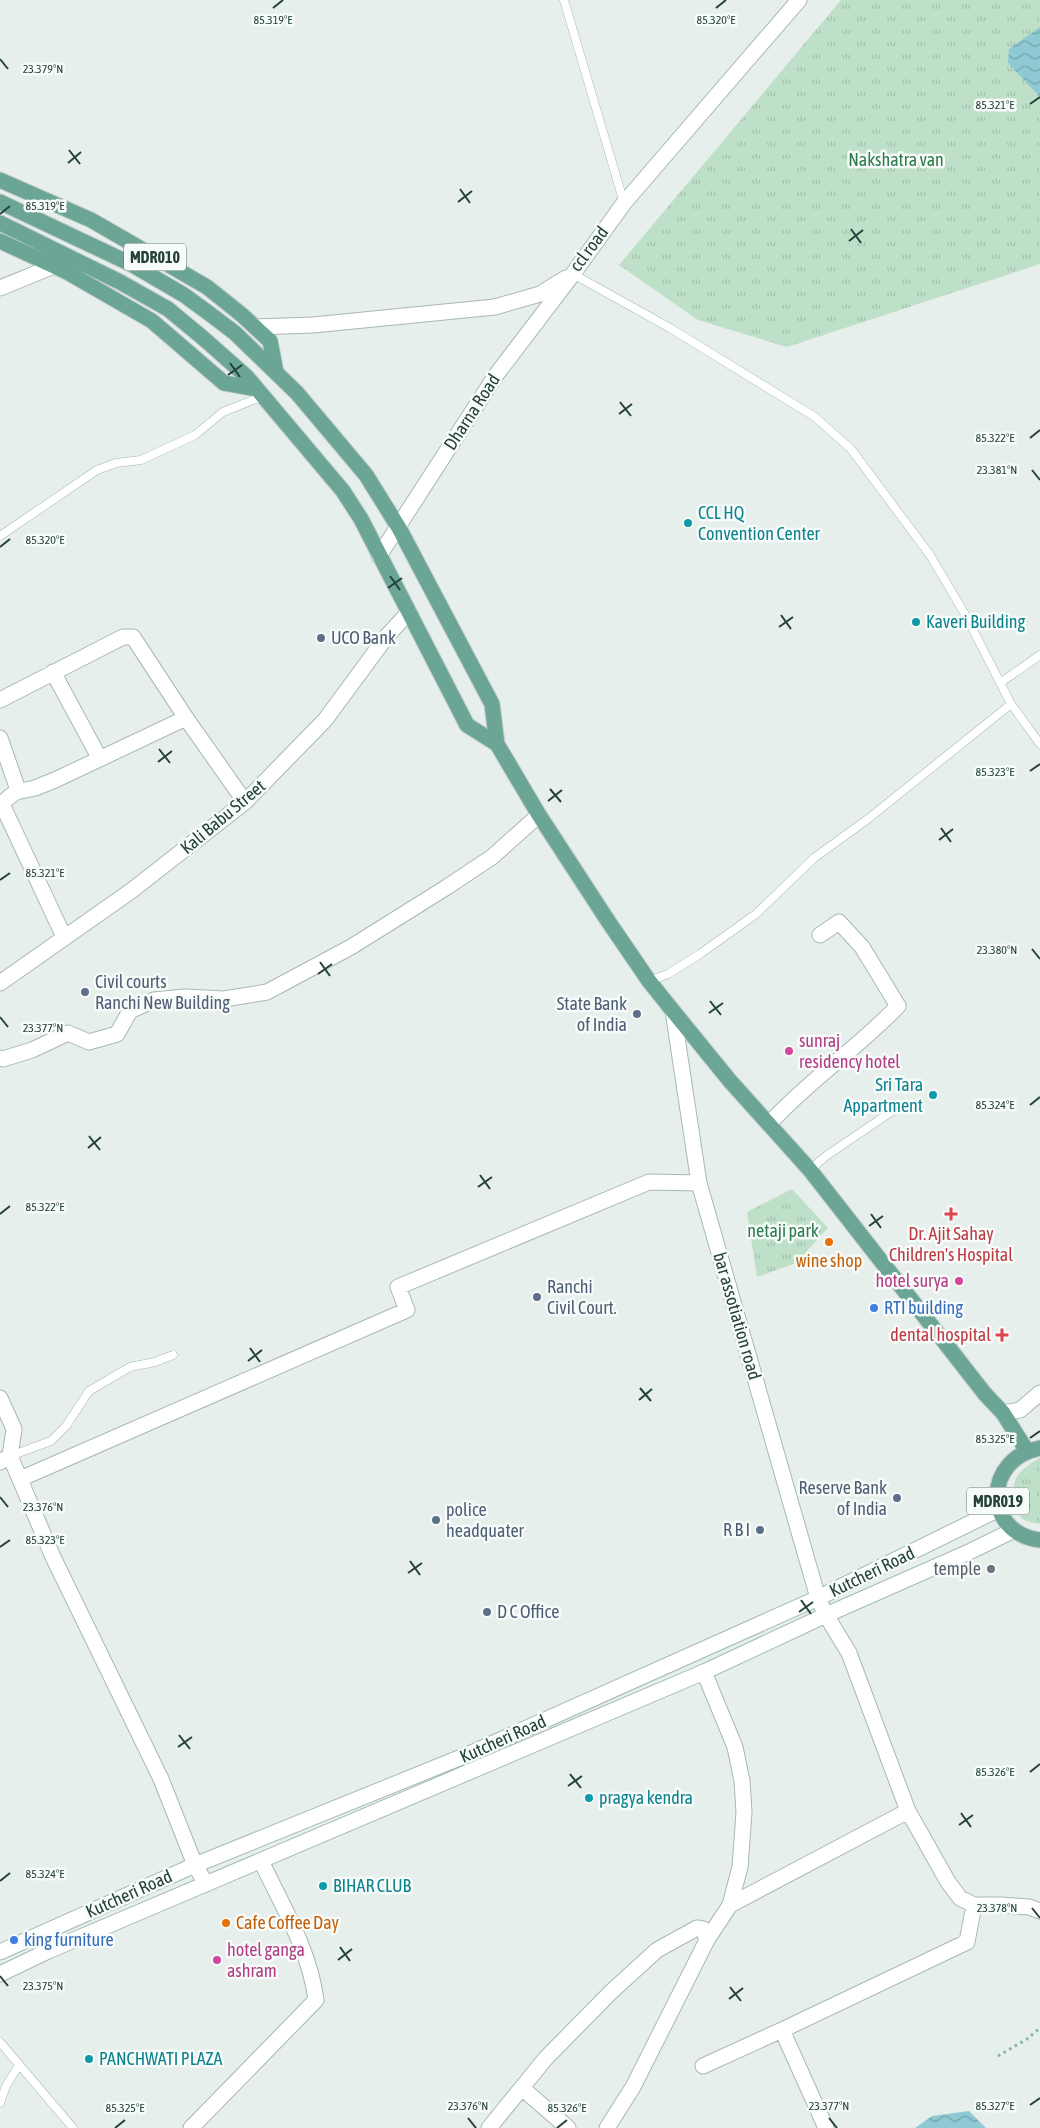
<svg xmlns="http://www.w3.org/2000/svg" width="1040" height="2128" font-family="'Asap Condensed',sans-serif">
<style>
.park{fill:url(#park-tufts)}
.water{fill:url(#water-waves)}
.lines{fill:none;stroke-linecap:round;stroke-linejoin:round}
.service-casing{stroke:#a8b8b2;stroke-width:9}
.minor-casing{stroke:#a8b8b2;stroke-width:17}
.tertiary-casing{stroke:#a8b8b2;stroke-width:17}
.secondary-casing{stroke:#a4bbb3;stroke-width:17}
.primary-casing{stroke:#c2cac8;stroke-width:17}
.path{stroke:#86b3a5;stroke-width:3;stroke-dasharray:2.5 4;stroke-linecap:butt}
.service{stroke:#fff;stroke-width:8}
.minor{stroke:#fff;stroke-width:15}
.tertiary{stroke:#fff;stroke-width:15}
.secondary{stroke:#fff;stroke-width:15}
.primary{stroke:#6aa596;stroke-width:15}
.ticks{fill:none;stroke:#24423a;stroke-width:2}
.culture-dot{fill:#0f9aa8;stroke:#f7fbf9;stroke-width:2}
.service-dot{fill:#5c6f8a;stroke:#f7fbf9;stroke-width:2}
.hotel-dot{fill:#d1479c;stroke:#f7fbf9;stroke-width:2}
.health-dot{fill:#e0444e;stroke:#f7fbf9;stroke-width:2}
.food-dot{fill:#e8710a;stroke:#f7fbf9;stroke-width:2}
.shop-dot{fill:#3f7fe0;stroke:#f7fbf9;stroke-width:2}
.worship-dot{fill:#6b7280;stroke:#f7fbf9;stroke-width:2}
.labels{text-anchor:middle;stroke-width:5;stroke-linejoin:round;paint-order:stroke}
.shield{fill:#f7fbf9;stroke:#637a73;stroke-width:1}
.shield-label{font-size:16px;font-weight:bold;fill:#24423a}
.park-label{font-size:18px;fill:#2d7a4b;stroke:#f7fbf9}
.street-label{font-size:18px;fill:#24423a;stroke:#f7fbf9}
.culture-label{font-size:18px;fill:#0d838f;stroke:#f7fbf9;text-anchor:start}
.service-label{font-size:18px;fill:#4e5e75;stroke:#f7fbf9;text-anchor:start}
.hotel-label{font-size:18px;fill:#b23c85;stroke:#f7fbf9;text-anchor:start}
.health-label{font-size:18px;fill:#be3a42;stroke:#f7fbf9}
.food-label{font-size:18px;fill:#c56008;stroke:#f7fbf9}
.shop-label{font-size:18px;fill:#366cbe;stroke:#f7fbf9;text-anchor:start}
.worship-label{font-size:18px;fill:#5b616d;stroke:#f7fbf9;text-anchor:end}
.ticks-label{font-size:12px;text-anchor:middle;fill:#24423a;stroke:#f7fbf9;stroke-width:5;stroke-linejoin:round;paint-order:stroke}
</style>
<defs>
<pattern id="park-tufts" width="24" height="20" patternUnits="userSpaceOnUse" patternTransform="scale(1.25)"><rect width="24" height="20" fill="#bfe0c8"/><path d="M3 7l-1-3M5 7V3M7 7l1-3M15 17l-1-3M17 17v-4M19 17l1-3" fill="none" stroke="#a4c1ad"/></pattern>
<pattern id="water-waves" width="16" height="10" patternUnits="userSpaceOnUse" patternTransform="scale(1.25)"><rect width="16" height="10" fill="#8ec9d4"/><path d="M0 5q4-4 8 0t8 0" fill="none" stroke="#74a5ad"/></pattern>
</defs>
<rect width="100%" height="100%" fill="#e6efeb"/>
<path class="park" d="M841 0H1040V264L787 347 698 320 619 265Z
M792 1189 828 1228 796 1263 757 1277 747 1212Z
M1040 1458V1524C1035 1523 1029 1522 1024 1520 1012 1512 1010 1486 1018 1475 1022 1469 1034 1461 1040 1458Z"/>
<path class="water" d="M1040 27V97L1008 63 1009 49Z
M969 2111 986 2128H915L932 2116Z"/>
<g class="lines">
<g class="service-casing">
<path id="service" d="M564 0 624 203
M573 274 670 328 815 417 851 449 930 555 966 616 1011 704 1040 744
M0 536 97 470 116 463 141 460 195 435 223 412 263 396
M1000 683 1040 655
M649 981 668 974 700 954 756 914 814 858 868 819 1011 704
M810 1170 826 1156 891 1112
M10 1456 51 1441 66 1426 89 1391 130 1367 155 1362 173 1355
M0 2042 73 2128
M0 2103 6 2086 19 2065"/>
</g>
<g class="minor-casing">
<path id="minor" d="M0 288 54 266
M53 672 100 759
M0 700 123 637H133L186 718 245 802
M0 738 17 787 16 792 8 798
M16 792 35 788 55 780 186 718
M1 802 64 937
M0 983 131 891 245 802 325 720 387 636 409 612
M0 1058 3 1059 32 1050 68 1033 89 1042 117 1034 130 1011 154 1000 185 997 224 999 267 992 351 947 447 887 492 857 539 815
M769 1124C808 1081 858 1048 898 1006L862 947 839 922 820 935
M0 1398 14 1429 10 1456
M0 1462 10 1456 53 1557 161 1779 195 1865 206 1884
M20 1479 407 1310 398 1287 649 1182 699 1183
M826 1615 849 1653 908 1811 948 1882 960 1898 974 1905H1002L1029 1907 1040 1911
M730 1905 908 1811
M782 2030 826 2128
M703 2066 782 2030 967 1942 974 1905
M522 2088 568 2128
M191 2128 316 2000C310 1951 282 1905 261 1861
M489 2128 546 2058 611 1992 657 1950 697 1928 703 1929 707 1940
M607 2128 633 2087 707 1940 730 1905 740 1867 744 1812 742 1781 735 1747 704 1672"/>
</g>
<g class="tertiary-casing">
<path id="tertiary" d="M255 327 313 325 495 307 540 294 566 278
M379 556 496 375 573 274 624 203 799 0"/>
</g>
<g class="secondary-casing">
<path id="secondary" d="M673 1011 699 1183 818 1598 822 1607
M1003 1413 1020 1410 1040 1393
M0 1952 195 1865 469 1754 818 1598 999 1509
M0 1974 48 1951 704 1672 826 1615 971 1551 1014 1530"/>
</g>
<g class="primary-casing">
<path id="primary" d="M0 180 91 220 207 287 242 315 270 341 276 372
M0 202 131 264 184 295 210 314 235 333 297 393 366 475 399 528 492 704 497 744 539 815 608 921 649 981 673 1011 730 1081 810 1170 985 1394 1003 1413 1027 1451
M0 223 120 282 168 309 203 338 246 376 343 491 361 519 467 725 497 744
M0 241 67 272 152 321 224 383 257 389
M1040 1448C983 1459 983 1533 1040 1540"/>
</g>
<path class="path" d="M998 2056 1027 2039 1040 2028"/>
<use href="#service" class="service"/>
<use href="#minor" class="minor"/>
<use href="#tertiary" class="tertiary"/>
<use href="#secondary" class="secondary"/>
<use href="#primary" class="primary"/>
</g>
<path class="ticks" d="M273 8 283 0M716 8 726 0M0 59 8 69M1030 104 1040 97M69 150 80 164M68 163 81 152M460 189 470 203M458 202 472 191M0 214 10 206M851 229 861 243M849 241 863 230M230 363 240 377M228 375 242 365M620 402 631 416M619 414 632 404M1030 438 1040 430M1032 470 1040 480M0 547 10 539M390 576 400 590M388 588 402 578M781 615 791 629M779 627 793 617M159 749 170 763M158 762 172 751M1030 771 1040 764M550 789 561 802M548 801 562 790M941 828 951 842M939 840 953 829M0 880 10 873M1032 949 1040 959M320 962 330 976M318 974 332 964M710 1001 721 1015M709 1013 723 1003M0 1017 8 1027M1030 1105 1040 1097M89 1136 100 1150M88 1148 101 1137M480 1175 490 1189M478 1187 492 1177M0 1214 10 1206M871 1214 881 1228M869 1226 883 1216M250 1348 260 1362M248 1361 262 1350M640 1388 651 1401M639 1400 652 1389M1030 1438 1040 1431M0 1497 8 1507M0 1547 10 1540M410 1561 420 1575M408 1573 422 1563M801 1600 811 1614M799 1612 813 1602M179 1735 190 1749M178 1747 192 1737M1030 1772 1040 1764M570 1774 581 1788M568 1786 582 1776M961 1813 971 1827M959 1825 973 1815M0 1881 10 1873M1032 1908 1040 1918M340 1947 350 1961M338 1960 352 1949M0 1976 8 1986M730 1987 741 2001M729 1999 743 1988M1030 2105 1040 2098M468 2118 476 2128M829 2118 837 2128M115 2128 125 2120M557 2128 567 2120"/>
<g class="culture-dot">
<circle cx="688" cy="523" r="5"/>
<circle cx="916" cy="622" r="5"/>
<circle cx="933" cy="1095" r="5"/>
<circle cx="589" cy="1798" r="5"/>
<circle cx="323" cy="1886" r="5"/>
<circle cx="89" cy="2059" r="5"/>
</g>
<g class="service-dot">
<circle cx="321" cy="638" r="5"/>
<circle cx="85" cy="992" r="5"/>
<circle cx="637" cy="1014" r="5"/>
<circle cx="537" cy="1297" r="5"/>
<circle cx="897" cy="1498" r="5"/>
<circle cx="436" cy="1520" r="5"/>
<circle cx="760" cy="1530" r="5"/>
<circle cx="487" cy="1612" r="5"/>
</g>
<g class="hotel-dot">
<circle cx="789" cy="1051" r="5"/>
<circle cx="959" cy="1281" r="5"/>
<circle cx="217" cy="1960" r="5"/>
</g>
<g class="health-dot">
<path d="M948.5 1206.5h5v5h5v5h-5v5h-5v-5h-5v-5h5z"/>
<path d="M999.5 1327.5h5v5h5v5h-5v5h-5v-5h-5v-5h5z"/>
</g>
<g class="food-dot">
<circle cx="829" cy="1242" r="5"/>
<circle cx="226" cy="1923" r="5"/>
</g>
<g class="shop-dot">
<circle cx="874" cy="1308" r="5"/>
<circle cx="14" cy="1940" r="5"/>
</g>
<circle class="worship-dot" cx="991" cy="1569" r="5"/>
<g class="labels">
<g class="shield">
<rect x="124" y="243.5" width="62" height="27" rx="4"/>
<rect x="967" y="1487.5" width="62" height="27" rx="4"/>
</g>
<g class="shield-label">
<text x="155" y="263">MDR010</text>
<text x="998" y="1507">MDR019</text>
</g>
<g class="park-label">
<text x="896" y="166">Nakshatra van</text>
<text x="783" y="1237">netaji park</text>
</g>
<g class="street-label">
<text transform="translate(589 249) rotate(-53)" y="6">ccl road</text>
<text transform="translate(472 412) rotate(-57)" y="6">Dharna Road</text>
<text transform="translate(223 817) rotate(-40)" y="6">Kali Babu Street</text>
<text transform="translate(737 1316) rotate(74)" y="6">bar assotiation road</text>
<text transform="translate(872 1572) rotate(-26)" y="6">Kutcheri Road</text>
<text transform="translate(503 1739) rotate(-24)" y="6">Kutcheri Road</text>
<text transform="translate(129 1894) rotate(-24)" y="6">Kutcheri Road</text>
</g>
<g class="culture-label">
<text x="698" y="519">CCL HQ<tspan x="698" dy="21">Convention Center</tspan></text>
<text x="926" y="628">Kaveri Building</text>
<text x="923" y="1091" text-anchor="end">Sri Tara<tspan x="923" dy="21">Appartment</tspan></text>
<text x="599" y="1804">pragya kendra</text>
<text x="333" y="1892">BIHAR CLUB</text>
<text x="99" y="2065">PANCHWATI PLAZA</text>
</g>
<g class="service-label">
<text x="331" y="644">UCO Bank</text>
<text x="95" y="988">Civil courts<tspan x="95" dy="21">Ranchi New Building</tspan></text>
<text x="627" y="1010" text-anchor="end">State Bank<tspan x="627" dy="21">of India</tspan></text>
<text x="547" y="1293">Ranchi<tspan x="547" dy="21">Civil Court.</tspan></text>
<text x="887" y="1494" text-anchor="end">Reserve Bank<tspan x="887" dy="21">of India</tspan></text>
<text x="446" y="1516">police<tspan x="446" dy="21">headquater</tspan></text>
<text x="750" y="1536" text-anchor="end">R B I</text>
<text x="497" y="1618">D C Office</text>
</g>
<g class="hotel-label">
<text x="799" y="1047">sunraj<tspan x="799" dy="21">residency hotel</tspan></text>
<text x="949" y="1287" text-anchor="end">hotel surya</text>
<text x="227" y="1956">hotel ganga<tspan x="227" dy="21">ashram</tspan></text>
</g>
<g class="health-label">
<text x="951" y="1240">Dr. Ajit Sahay<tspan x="951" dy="21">Children's Hospital</tspan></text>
<text x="991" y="1341" text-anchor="end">dental hospital</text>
</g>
<g class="food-label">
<text x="829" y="1267">wine shop</text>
<text x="236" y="1929" text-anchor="start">Cafe Coffee Day</text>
</g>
<g class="shop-label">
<text x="884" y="1314">RTI building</text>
<text x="24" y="1946">king furniture</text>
</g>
<g class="worship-label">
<text x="981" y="1575">temple</text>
</g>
</g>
<g class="ticks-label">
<text x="273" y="24">85.319°E</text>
<text x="716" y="24">85.320°E</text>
<text x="43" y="73">23.379°N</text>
<text x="995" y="109">85.321°E</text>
<text x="45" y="210">85.319°E</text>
<text x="995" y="442">85.322°E</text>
<text x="997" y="474">23.381°N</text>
<text x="45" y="544">85.320°E</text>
<text x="995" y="776">85.323°E</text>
<text x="45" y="877">85.321°E</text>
<text x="997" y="954">23.380°N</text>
<text x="43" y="1032">23.377°N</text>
<text x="995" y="1109">85.324°E</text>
<text x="45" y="1211">85.322°E</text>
<text x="995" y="1443">85.325°E</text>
<text x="43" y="1511">23.376°N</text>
<text x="45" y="1544">85.323°E</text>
<text x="995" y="1776">85.326°E</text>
<text x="45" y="1878">85.324°E</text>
<text x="997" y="1912">23.378°N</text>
<text x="43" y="1990">23.375°N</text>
<text x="995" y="2110">85.327°E</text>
<text x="468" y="2110">23.376°N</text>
<text x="829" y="2110">23.377°N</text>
<text x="125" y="2112">85.325°E</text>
<text x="567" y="2112">85.326°E</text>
</g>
</svg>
